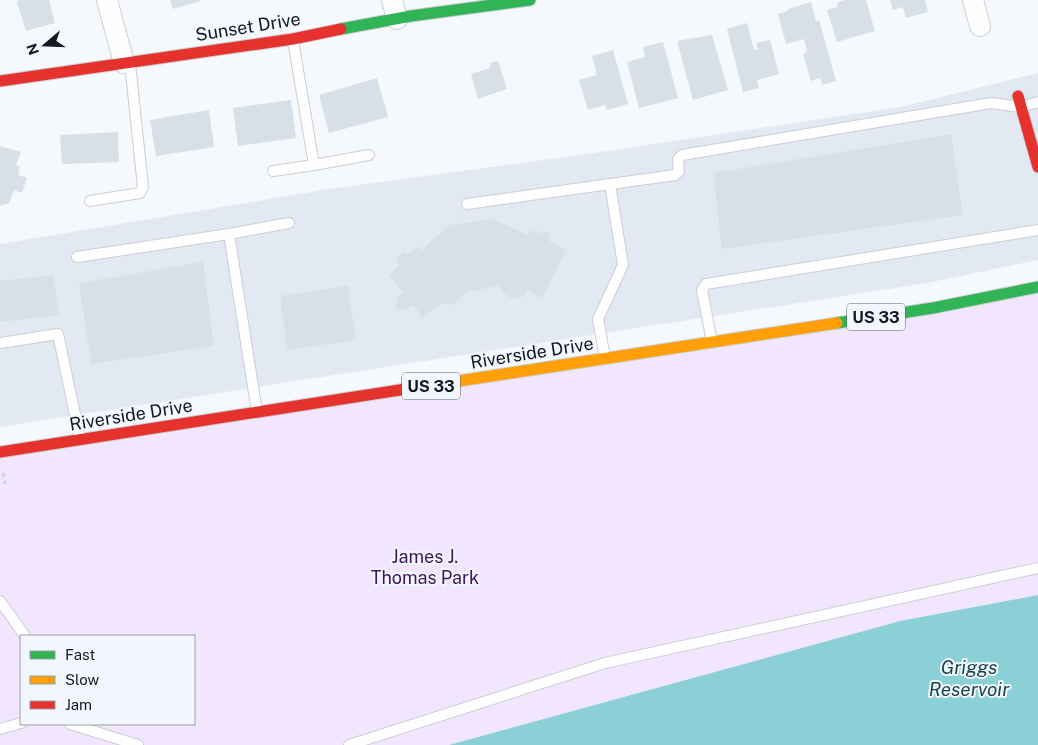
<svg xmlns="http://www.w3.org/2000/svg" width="1038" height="745" font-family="'Public Sans',sans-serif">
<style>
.built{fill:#e2e9f2}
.green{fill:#f1e6fd;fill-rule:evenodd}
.water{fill:#8bd0d6}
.building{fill:#d6e0e6}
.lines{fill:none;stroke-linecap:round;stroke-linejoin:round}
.lane-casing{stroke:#cbced3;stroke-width:12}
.street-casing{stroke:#cbced3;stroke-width:22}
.fast-casing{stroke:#cbced3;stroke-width:13}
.slow-casing{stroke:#cbced3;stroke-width:13}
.jam-casing{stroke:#cbced3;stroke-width:13}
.path{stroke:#d1d2d3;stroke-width:3;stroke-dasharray:4 4;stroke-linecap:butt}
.lane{stroke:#fefeff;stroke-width:10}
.street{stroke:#fefeff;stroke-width:20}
.fast{stroke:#30b455;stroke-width:11}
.slow{stroke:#ff9f0a;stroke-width:11}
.jam{stroke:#e5322d;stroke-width:11}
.labels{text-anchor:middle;stroke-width:4;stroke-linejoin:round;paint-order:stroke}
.shield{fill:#f2f7ff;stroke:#575b62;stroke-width:1}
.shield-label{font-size:16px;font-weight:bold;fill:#14181f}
.street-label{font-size:18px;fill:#14181f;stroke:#f2f7ff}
.park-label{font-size:18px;fill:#42145a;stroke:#f2f7ff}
.water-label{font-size:19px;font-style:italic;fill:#194549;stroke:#f2f7ff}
</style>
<rect width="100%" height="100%" fill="#f5f8fc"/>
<path class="built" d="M1038 73V260L927 283 0 427V244L329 189 580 155 901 107Z"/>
<path class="green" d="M1038 287V595L900 621 449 745H0V452ZM21 636H194V724H21Z"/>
<path class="water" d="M1038 595V745H449L900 621Z"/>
<path class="building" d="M19 0H49L55 23 26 31 17 2Z
M170 0H201V1L173 9Z
M845 0H866L875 31 837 42 827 10 838 7 837 3Z
M890 0H925L928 12 906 18 903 7 893 10Z
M811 2 816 21 819 20 836 81 822 85 820 78 811 81 803 54 807 52 804 39 786 44 778 14 788 11V9Z
M747 23 754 50 758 49 756 43 770 40 779 74 757 80 759 88 743 92 727 29Z
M712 35 728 90 693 100 677 41Z
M663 42 678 98 639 108 627 62 645 57 643 47Z
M613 50 628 104 607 110 605 105 588 110 579 80 597 75 592 56Z
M498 61 507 89 478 99 471 74 490 68V63Z
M377 78 388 117 329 133 319 95Z
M291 100 296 138 238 146 233 108Z
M209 110 214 147 156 156 150 120Z
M118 132 119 162 62 164 60 135Z
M951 134 963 215 722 249 713 173Z
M0 146 21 152 16 165 20 167 18 175 27 178 22 193 14 190 9 203 0 206Z
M493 219 528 235 531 230 541 234 542 230 550 234V242L566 250 542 298 527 290 524 296 513 299 503 293 498 286 467 292 453 305 441 303 423 318 413 304 409 308 399 310 396 307 397 297 403 292 389 275 400 265 396 259 404 252 408 254 419 246 421 251 449 225Z
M203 262 214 346 91 364 79 283Z
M53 275 59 315 0 322V281Z
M348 286 356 340 287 350 280 296Z"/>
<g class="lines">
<g class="lane-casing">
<path id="lane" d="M293 40 314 165 369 155
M273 171 314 165
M90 201 140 193 143 187 130 63
M467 204 675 175 679 171 678 159 682 155 991 103 1021 107 1038 102
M229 234 289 223
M77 257 229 234 257 412
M712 342 702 290 706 284 1038 230
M0 343 58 334 80 438
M605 358 598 319 623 265 610 184
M0 601 25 636
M70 724 138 745
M0 729 21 723
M349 745 605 663 1038 568"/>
</g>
<g class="street-casing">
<path id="street" d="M107 0 124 63
M392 0 397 19
M973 0 980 26"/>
</g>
<g class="fast-casing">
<path id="fast" d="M341 29 411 16 530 0
M837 323 933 308 1038 287"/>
</g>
<g class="slow-casing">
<path id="slow" d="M419 387 837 323"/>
</g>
<g class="jam-casing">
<path id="jam" d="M0 81 293 39 341 29
M1018 96 1038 167
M0 452 419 387"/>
</g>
<path class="path" d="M3 473 5 484"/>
<use href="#lane" class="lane"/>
<use href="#street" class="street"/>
<use href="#fast" class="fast"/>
<use href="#slow" class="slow"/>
<use href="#jam" class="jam"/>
</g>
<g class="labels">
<g class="shield">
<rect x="847" y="303.5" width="58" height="27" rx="4"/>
<rect x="402" y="372.5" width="58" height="27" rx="4"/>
</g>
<g class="shield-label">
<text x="876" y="323">US 33</text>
<text x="431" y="392">US 33</text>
</g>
<g class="street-label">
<text transform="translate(248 27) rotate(-9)" y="6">Sunset Drive</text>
<text transform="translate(532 353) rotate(-9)" y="6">Riverside Drive</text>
<text transform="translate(131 415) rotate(-9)" y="6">Riverside Drive</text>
</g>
<g class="park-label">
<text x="425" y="563">James J.<tspan x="425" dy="21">Thomas Park</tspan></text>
</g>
<g class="water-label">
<text x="969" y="674">Griggs<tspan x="969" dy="22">Reservoir</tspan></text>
</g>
</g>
<rect x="20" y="635" width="175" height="90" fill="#f2f7ff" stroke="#999ea5"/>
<rect x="30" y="651" width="25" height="8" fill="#30b455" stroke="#999ea5"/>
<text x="65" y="660" font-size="15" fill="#14181f">Fast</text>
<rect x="30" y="676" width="25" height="8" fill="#ff9f0a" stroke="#999ea5"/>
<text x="65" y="685" font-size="15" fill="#14181f">Slow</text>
<rect x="30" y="701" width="25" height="8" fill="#e5322d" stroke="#999ea5"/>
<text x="65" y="710" font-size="15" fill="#14181f">Jam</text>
<g transform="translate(45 45) rotate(251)" stroke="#f2f7ff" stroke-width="4" paint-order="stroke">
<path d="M0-4L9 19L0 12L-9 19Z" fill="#14181f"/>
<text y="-8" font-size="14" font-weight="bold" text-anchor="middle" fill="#14181f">N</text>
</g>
</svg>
